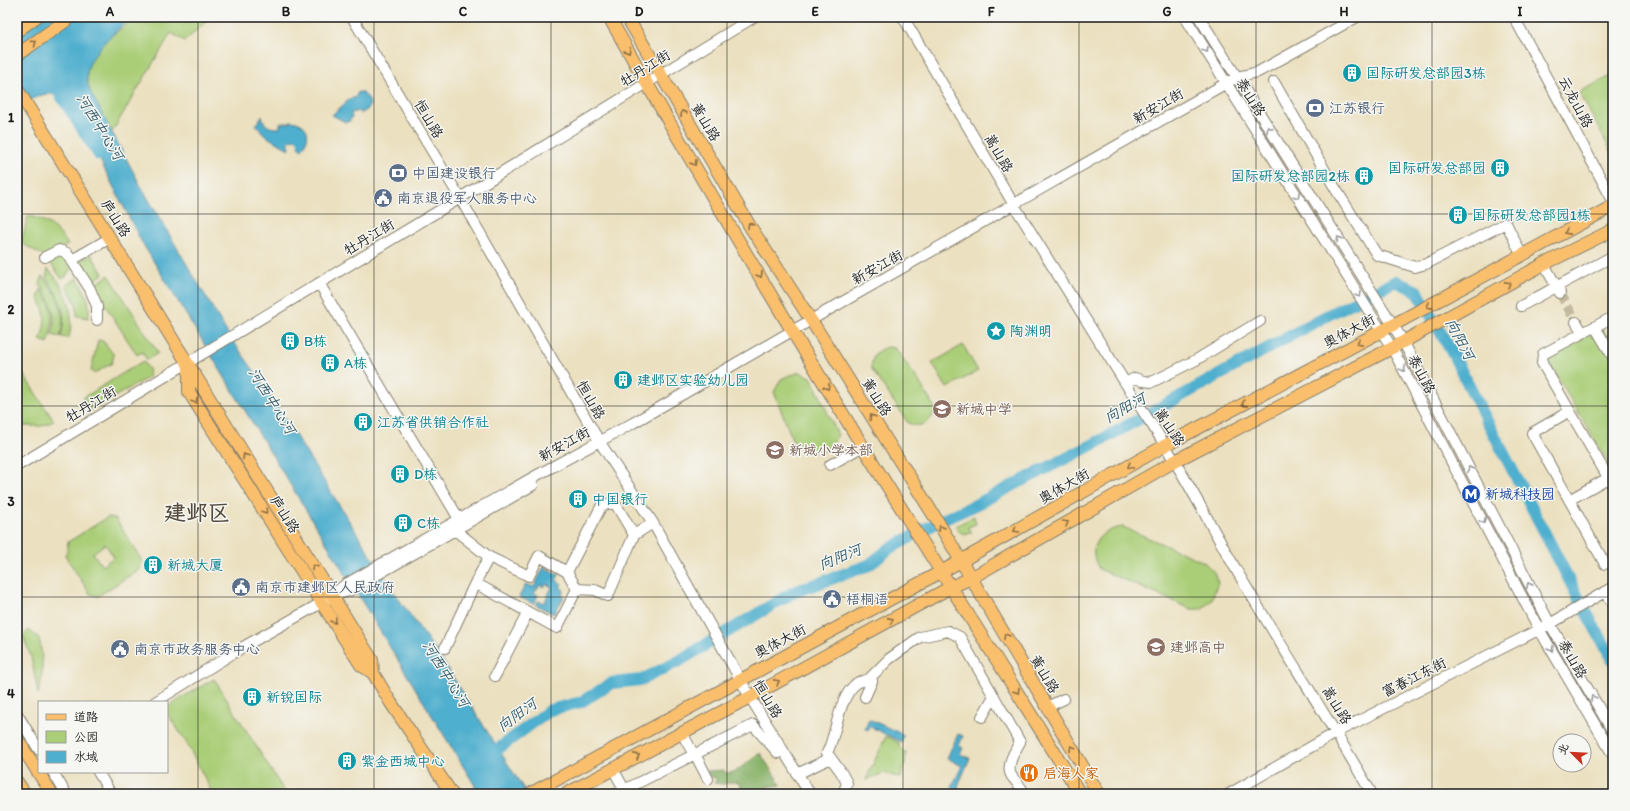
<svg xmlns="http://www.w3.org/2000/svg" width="1630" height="811" font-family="Itim,'LXGW WenKai TC',sans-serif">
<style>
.green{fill:#aace77;stroke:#63754a;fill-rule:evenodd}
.forest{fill:#87b168;stroke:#526642}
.water{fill:#4fafce;stroke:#366675}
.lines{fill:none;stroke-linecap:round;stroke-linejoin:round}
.river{stroke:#4fafce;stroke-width:12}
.minor-tunnel{stroke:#c2b99e;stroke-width:10;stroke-dasharray:10 5;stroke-linecap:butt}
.minor-casing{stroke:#847e6e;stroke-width:12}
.major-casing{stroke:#847e6e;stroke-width:14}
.minor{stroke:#fff;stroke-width:10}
.major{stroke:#f9bf6d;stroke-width:12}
.oneway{stroke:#8a6e44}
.oneway2{stroke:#999}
.grid{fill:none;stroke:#1c1c1c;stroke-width:1;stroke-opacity:0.55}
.labels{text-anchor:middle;stroke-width:3;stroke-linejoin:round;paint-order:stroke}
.street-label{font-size:14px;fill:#1c1c1c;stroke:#f6f6f2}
.culture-label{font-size:14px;fill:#0d838f;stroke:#f6f6f2;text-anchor:start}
.service-label{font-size:14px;fill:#4e5e75;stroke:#f6f6f2;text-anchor:start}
.education-label{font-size:14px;fill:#785e54;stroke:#f6f6f2;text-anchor:start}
.transit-label{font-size:14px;fill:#164399;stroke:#f6f6f2;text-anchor:start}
.food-label{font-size:14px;fill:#c56008;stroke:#f6f6f2;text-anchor:start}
.water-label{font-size:15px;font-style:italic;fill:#335e6c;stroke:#f6f6f2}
.town-label{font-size:22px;font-weight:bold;fill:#564b3f;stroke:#f6f6f2}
.neatline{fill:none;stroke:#1c1c1c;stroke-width:1.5}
.grid-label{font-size:13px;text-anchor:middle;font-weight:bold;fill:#1c1c1c}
</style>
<rect width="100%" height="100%" fill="#f6f6f2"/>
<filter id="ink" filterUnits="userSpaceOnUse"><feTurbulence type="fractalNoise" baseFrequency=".025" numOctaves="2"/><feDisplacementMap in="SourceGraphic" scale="8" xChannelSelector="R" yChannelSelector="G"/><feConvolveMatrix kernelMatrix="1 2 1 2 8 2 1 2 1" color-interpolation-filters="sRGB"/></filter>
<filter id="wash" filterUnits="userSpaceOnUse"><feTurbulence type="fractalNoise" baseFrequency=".012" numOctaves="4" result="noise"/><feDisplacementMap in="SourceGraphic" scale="16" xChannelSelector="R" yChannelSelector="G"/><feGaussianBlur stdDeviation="0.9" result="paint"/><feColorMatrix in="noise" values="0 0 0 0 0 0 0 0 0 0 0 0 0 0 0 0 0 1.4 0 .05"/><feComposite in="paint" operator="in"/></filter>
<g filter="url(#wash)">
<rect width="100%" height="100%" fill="#ebe0bf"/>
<path class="green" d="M137 17H211L185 41 171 33 112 132 73 82 77 61Z
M1613 75V155L1579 92Z
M28 216C47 219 58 229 68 245L44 256 21 243Z
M57 254 62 256 72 270 66 274 67 276 62 279 47 259Z
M91 254 103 274 90 283 77 263Z
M48 269C68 290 75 310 69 338L61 337C68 314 59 296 46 278Z
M109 275 158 353 147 360 142 352 137 355 93 286Z
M42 276C57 293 68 314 60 337L52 335C57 317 52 300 40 285Z
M77 278C85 291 92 303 88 318L77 316 76 304 66 285Z
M41 289C55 305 54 324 48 343L40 340C46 325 47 312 38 298Z
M1602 327 1613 349V471L1546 358Z
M98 340 103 341 114 355 112 363 95 373 91 371Z
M963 345 978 371 947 388 932 363Z
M887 347 895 348 918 380 936 410C929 423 923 429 908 423L871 368C873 354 875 351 887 347Z
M143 361 150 371 148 374 149 377 91 410 83 398Z
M17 365 54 421 42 426H17Z
M799 372 811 377 838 435 827 451 808 452 794 444 774 392 781 379Z
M974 516 976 524 968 527 972 533C964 534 960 535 956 526Z
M108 517 116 519 142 561 140 569 98 596 90 594 65 555 67 551 68 542ZM105 544 114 557 102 566 93 553Z
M1123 527 1204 562 1214 572 1218 583 1211 601 1201 609H1191L1099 569C1086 546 1099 530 1123 527Z
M29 630 39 638C43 658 44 675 38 694L31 657 23 636Z
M214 679 286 794H213L186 742 167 713V708L181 698Z
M886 736 899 743V746L906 753 905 765 900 778 884 773 866 780Z"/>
<path class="forest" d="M760 753 781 785 766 787 762 794H736L741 790V785C732 779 733 783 724 784 721 784 717 783 714 783L717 779 708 775 707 771 724 770 725 773 735 772Z"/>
<path class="water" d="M17 17H133C119 27 89 54 87 73 87 79 88 85 90 91L143 190 228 334 260 379 395 594 439 655 527 794H480L141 241 75 111C53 85 44 93 17 107Z
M358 92H362L368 98 370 104 367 110 360 114 359 111 351 113 352 117 349 122H345L332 115 351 98H355Z
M262 116C265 127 269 128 280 128V123H290V121C308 122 313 136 301 150L298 146 299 143 295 139 289 141V145L290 147 289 149C276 142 263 137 256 124Z
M544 567 559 575 556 580 562 584 560 587 564 590 562 595 564 597 554 614 536 605 538 601 544 603 552 587 546 584 544 587 540 585 534 593 538 595 534 604 519 597 526 584 534 587Z
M869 719 904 735 901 742 871 727H869L868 730 865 729Z
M958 734 963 736 959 746 963 748 960 754 970 758 958 786 960 794H957L952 786 962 766 947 758Z"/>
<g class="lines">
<path class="river" d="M54 85 99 155
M486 758 550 710 581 702 612 683 641 680 679 661 792 593 869 565 889 549 938 522 971 507 1094 444 1328 315 1396 281 1417 291 1450 349 1582 605 1613 660"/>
</g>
</g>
<g filter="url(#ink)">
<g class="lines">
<path class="minor-tunnel" d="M1560 293 1576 322"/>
<g class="minor-casing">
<path id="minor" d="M352 17 460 198 599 441 653 523 750 697 810 794
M903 17 1014 205 1146 416C1182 468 1209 524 1241 578 1284 651 1330 721 1372 794
M1185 17 1392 348 1539 629 1613 755
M1199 17 1403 341 1550 624 1613 732
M1514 17 1613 201
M1274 82 1335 188 1377 255 1415 267 1426 264 1506 223 1522 256
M45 257 59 250 67 253 90 289 97 306V320
M72 260 110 238
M1544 264 1560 293
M319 283 459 519
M1521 306 1613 256
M1613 317 1543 354 1542 363 1613 486
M1576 322 1583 333
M1595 327 1613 357
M1125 383 1135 378 1143 381 1152 382 1196 360 1260 321
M1570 411 1532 433 1605 564
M830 465 863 446
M17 466 460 198 754 17
M1569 500 1608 478
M455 530 489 557 475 583 557 628 577 589 595 590 608 596 634 535 653 523
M489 557 529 576 539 556 567 572 602 505 615 503 634 535
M567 572 577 589
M1604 592 1613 603
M335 595 349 591 533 485 530 479
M445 648 475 583
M495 676 528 612
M869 679 889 659 920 637 948 631 960 637 1020 742C1015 751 1006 765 1011 775 1015 782 1022 786 1024 794
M155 702 243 647 323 602 346 584 530 479 633 423 811 320 1237 77 1258 72 1357 17
M1047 707 1064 699
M17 714 39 750
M982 717 994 696
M682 733 694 755
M695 754 708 779
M613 769 627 794
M53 772 66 794
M98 772 111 794
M797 774 831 758
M616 794 753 725 778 753
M843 794 847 783 841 772 827 753C837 733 838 697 857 683 860 681 865 681 869 679L872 681 865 697
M1229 794 1337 732 1550 624 1613 587"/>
</g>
<g class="major-casing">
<path id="major" d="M609 17C708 192 811 365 918 535 972 621 1027 707 1080 794
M627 17 751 228 811 320 938 522 1099 794
M17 31 36 17
M17 55 71 17
M17 89 372 660 373 673
M189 367V392L361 665 373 673 391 703 452 794
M17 739 52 794
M17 782 25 794
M530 794 961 561 1166 445 1393 325 1613 206
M566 794 750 697 951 587 971 578 1175 461 1392 348 1544 264 1613 230"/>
</g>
<use href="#minor" class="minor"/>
<use href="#major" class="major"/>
</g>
<defs><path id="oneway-chevron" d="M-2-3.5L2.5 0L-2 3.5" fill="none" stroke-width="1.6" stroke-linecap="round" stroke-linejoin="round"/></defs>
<g class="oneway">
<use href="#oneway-chevron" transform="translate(34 43) rotate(-36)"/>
<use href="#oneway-chevron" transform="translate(628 51) rotate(61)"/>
<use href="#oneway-chevron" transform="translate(683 113) rotate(-121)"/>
<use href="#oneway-chevron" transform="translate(694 163) rotate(59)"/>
<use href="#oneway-chevron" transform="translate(750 225) rotate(-121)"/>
<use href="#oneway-chevron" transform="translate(1567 232) rotate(151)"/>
<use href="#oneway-chevron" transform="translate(760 275) rotate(59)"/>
<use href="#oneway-chevron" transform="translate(1508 284) rotate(-29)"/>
<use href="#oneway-chevron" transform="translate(1429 306) rotate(152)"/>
<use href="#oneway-chevron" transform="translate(1359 343) rotate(152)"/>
<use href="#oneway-chevron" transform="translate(827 387) rotate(59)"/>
<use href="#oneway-chevron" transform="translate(195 401) rotate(58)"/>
<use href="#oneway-chevron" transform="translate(1244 404) rotate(152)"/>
<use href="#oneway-chevron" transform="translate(872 417) rotate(-122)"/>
<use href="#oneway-chevron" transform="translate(245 456) rotate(-122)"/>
<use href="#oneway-chevron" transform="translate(1130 466) rotate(150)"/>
<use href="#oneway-chevron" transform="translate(265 511) rotate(58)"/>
<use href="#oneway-chevron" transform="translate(1066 523) rotate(-30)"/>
<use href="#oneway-chevron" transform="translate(941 528) rotate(-121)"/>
<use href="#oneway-chevron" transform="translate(1016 530) rotate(150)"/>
<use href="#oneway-chevron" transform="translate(314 567) rotate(-122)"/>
<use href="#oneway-chevron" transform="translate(891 620) rotate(-29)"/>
<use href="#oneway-chevron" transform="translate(334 621) rotate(59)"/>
<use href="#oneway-chevron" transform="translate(1006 636) rotate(-121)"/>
<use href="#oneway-chevron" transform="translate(777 682) rotate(-29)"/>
<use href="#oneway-chevron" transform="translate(1017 691) rotate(58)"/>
<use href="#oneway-chevron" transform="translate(1072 748) rotate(-121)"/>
<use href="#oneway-chevron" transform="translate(637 756) rotate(-28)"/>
</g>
<g class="oneway2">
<use href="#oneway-chevron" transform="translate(1206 50) rotate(58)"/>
<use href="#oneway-chevron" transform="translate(1269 129) rotate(-122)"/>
<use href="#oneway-chevron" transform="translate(1297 196) rotate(58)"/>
<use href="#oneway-chevron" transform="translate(1339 239) rotate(-122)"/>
<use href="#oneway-chevron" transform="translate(1359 295) rotate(58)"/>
<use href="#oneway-chevron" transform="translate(1403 369) rotate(62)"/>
<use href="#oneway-chevron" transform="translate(1470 469) rotate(-117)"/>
<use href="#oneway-chevron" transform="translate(1483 521) rotate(62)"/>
<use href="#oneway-chevron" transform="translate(1529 585) rotate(-117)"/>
<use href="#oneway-chevron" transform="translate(1551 649) rotate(60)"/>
<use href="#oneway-chevron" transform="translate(1593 698) rotate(-120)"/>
</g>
</g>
<path class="grid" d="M198 17V794M374 17V794M551 17V794M727 17V794M903 17V794M1079 17V794M1256 17V794M1432 17V794M17 214H1613M17 406H1613M17 597H1613"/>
<defs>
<g id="building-disc" transform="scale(1)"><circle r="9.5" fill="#0f9aa8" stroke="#f6f6f2"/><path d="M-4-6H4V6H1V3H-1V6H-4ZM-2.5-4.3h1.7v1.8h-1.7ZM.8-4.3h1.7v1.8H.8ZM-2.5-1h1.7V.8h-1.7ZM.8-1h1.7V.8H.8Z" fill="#fff"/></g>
<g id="bank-disc" transform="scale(1)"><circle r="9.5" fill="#5c6f8a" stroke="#f6f6f2"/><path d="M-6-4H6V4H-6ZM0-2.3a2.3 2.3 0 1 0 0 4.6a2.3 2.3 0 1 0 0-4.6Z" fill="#fff"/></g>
<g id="civic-disc" transform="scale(1)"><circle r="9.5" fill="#5c6f8a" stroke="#f6f6f2"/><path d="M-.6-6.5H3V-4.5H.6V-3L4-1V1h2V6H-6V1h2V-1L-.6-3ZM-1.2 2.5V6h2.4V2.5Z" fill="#fff"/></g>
<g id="sight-disc" transform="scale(1)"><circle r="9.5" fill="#0f9aa8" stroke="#f6f6f2"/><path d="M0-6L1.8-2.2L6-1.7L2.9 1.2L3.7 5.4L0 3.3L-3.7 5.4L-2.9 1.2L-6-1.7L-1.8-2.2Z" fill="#fff"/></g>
<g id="school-disc" transform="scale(1)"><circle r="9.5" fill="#8d6e63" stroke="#f6f6f2"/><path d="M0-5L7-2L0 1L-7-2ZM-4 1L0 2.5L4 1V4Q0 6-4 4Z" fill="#fff"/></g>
<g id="metro-disc" transform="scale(1)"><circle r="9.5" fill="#1a4fb4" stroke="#f6f6f2"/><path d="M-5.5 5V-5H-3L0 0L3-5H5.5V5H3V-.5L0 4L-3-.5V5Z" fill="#fff"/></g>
<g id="restaurant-disc" transform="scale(1)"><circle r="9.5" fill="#e8710a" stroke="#f6f6f2"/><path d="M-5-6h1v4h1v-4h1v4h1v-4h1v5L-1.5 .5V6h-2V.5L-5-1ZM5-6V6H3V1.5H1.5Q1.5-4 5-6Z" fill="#fff"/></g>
</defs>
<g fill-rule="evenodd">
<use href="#building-disc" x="1352" y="73"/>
<use href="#bank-disc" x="1315" y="108"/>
<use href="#building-disc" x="1500" y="168"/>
<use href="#bank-disc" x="398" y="173"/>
<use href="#building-disc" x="1364" y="176"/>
<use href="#civic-disc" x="383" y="198"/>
<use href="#building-disc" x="1458" y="215"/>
<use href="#sight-disc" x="996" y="331"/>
<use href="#building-disc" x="290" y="341"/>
<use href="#building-disc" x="330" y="363"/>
<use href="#building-disc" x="623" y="380"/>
<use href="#school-disc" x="942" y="409"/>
<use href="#building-disc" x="363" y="422"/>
<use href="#school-disc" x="775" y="450"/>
<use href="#building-disc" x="400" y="474"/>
<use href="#metro-disc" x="1471" y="494"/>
<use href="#building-disc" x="578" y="499"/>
<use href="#building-disc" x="403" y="523"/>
<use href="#building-disc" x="153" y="565"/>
<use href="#civic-disc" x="241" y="587"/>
<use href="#civic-disc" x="832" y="599"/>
<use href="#school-disc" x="1156" y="647"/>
<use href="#civic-disc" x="120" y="649"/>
<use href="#building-disc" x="252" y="697"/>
<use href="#building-disc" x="347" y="761"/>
<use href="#restaurant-disc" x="1029" y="773"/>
</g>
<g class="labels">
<g class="street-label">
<text transform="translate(645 68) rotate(-32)" y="5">牡丹江街</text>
<text transform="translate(1251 97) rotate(58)" y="5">泰山路</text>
<text transform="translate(1576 102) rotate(62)" y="5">云龙山路</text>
<text transform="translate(1158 106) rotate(-30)" y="5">新安江街</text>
<text transform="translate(429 119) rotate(59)" y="5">恒山路</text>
<text transform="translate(706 122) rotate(59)" y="5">黄山路</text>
<text transform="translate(999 153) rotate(60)" y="5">嵩山路</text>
<text transform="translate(116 218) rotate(58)" y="5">庐山路</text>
<text transform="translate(369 237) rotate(-31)" y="5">牡丹江街</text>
<text transform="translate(877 267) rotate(-29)" y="5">新安江街</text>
<text transform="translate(1349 331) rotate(-28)" y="5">奥体大街</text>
<text transform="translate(1422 374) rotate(62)" y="5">泰山路</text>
<text transform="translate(877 397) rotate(58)" y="5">黄山路</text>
<text transform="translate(591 400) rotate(60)" y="5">恒山路</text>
<text transform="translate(91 404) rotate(-31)" y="5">牡丹江街</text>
<text transform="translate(1170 427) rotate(57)" y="5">嵩山路</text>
<text transform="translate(564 444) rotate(-29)" y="5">新安江街</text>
<text transform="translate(1064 486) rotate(-30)" y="5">奥体大街</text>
<text transform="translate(285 514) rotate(58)" y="5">庐山路</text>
<text transform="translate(780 641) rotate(-28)" y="5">奥体大街</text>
<text transform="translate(1573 659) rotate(60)" y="5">泰山路</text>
<text transform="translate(1045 674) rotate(59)" y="5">黄山路</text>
<text transform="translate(1414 677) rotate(-27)" y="5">富春江东街</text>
<text transform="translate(768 699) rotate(59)" y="5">恒山路</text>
<text transform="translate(1337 705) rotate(58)" y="5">嵩山路</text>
</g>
<g class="culture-label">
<text x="1366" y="78">国际研发总部园3栋</text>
<text x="1486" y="173" text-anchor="end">国际研发总部园</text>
<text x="1350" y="181" text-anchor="end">国际研发总部园2栋</text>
<text x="1472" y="220">国际研发总部园1栋</text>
<text x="1010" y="336">陶渊明</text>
<text x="304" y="346">B栋</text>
<text x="344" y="368">A栋</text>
<text x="637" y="385">建邺区实验幼儿园</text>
<text x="377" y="427">江苏省供销合作社</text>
<text x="414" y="479">D栋</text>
<text x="592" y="504">中国银行</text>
<text x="417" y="528">C栋</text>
<text x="167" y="570">新城大厦</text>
<text x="266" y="702">新锐国际</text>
<text x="361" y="766">紫金西城中心</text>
</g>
<g class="service-label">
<text x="1329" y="113">江苏银行</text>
<text x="412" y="178">中国建设银行</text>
<text x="397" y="203">南京退役军人服务中心</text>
<text x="255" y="592">南京市建邺区人民政府</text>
<text x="846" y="604">梧桐语</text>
<text x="134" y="654">南京市政务服务中心</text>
</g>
<g class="education-label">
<text x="956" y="414">新城中学</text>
<text x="789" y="455">新城小学本部</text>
<text x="1170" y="652">建邺高中</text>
</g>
<g class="transit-label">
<text x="1485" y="499">新城科技园</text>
</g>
<g class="food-label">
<text x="1043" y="778">启海人家</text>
</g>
<g class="water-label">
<text transform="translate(100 127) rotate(58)" y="5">河西中心河</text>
<text transform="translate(1460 339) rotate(62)" y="5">向阳河</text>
<text transform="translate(272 401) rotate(58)" y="5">河西中心河</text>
<text transform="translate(1125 408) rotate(-29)" y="5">向阳河</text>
<text transform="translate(840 557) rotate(-22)" y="5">向阳河</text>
<text transform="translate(446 674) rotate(58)" y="5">河西中心河</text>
<text transform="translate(517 715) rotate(-36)" y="5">向阳河</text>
</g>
<g class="town-label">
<text x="197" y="520">建邺区</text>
</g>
</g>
<rect width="1630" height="811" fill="none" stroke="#f6f6f2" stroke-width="44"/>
<rect x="38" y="701" width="130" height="72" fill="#f6f6f2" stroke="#9f9f9c"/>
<rect x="46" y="714" width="20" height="6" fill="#f9bf6d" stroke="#9f9f9c"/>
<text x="74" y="721" font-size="12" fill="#1c1c1c">道路</text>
<rect x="46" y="731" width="20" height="12" fill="#aace77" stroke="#9f9f9c"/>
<text x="74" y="741" font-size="12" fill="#1c1c1c">公园</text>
<rect x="46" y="751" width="20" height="12" fill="#4fafce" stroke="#9f9f9c"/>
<text x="74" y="761" font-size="12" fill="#1c1c1c">水域</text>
<g transform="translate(1572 753) rotate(294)"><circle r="19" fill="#f6f6f2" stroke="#9f9f9c"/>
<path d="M0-3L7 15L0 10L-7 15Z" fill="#c8321e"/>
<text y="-6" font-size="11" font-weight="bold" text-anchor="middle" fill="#1c1c1c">北</text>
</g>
<rect x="22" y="22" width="1586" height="767" class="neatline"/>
<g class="grid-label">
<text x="110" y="16">A</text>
<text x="286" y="16">B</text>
<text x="463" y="16">C</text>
<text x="639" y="16">D</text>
<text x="815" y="16">E</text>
<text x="991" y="16">F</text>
<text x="1167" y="16">G</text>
<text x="1344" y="16">H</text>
<text x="1520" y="16">I</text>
<text x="11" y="122">1</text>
<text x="11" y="314">2</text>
<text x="11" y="506">3</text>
<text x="11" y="698">4</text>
</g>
</svg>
